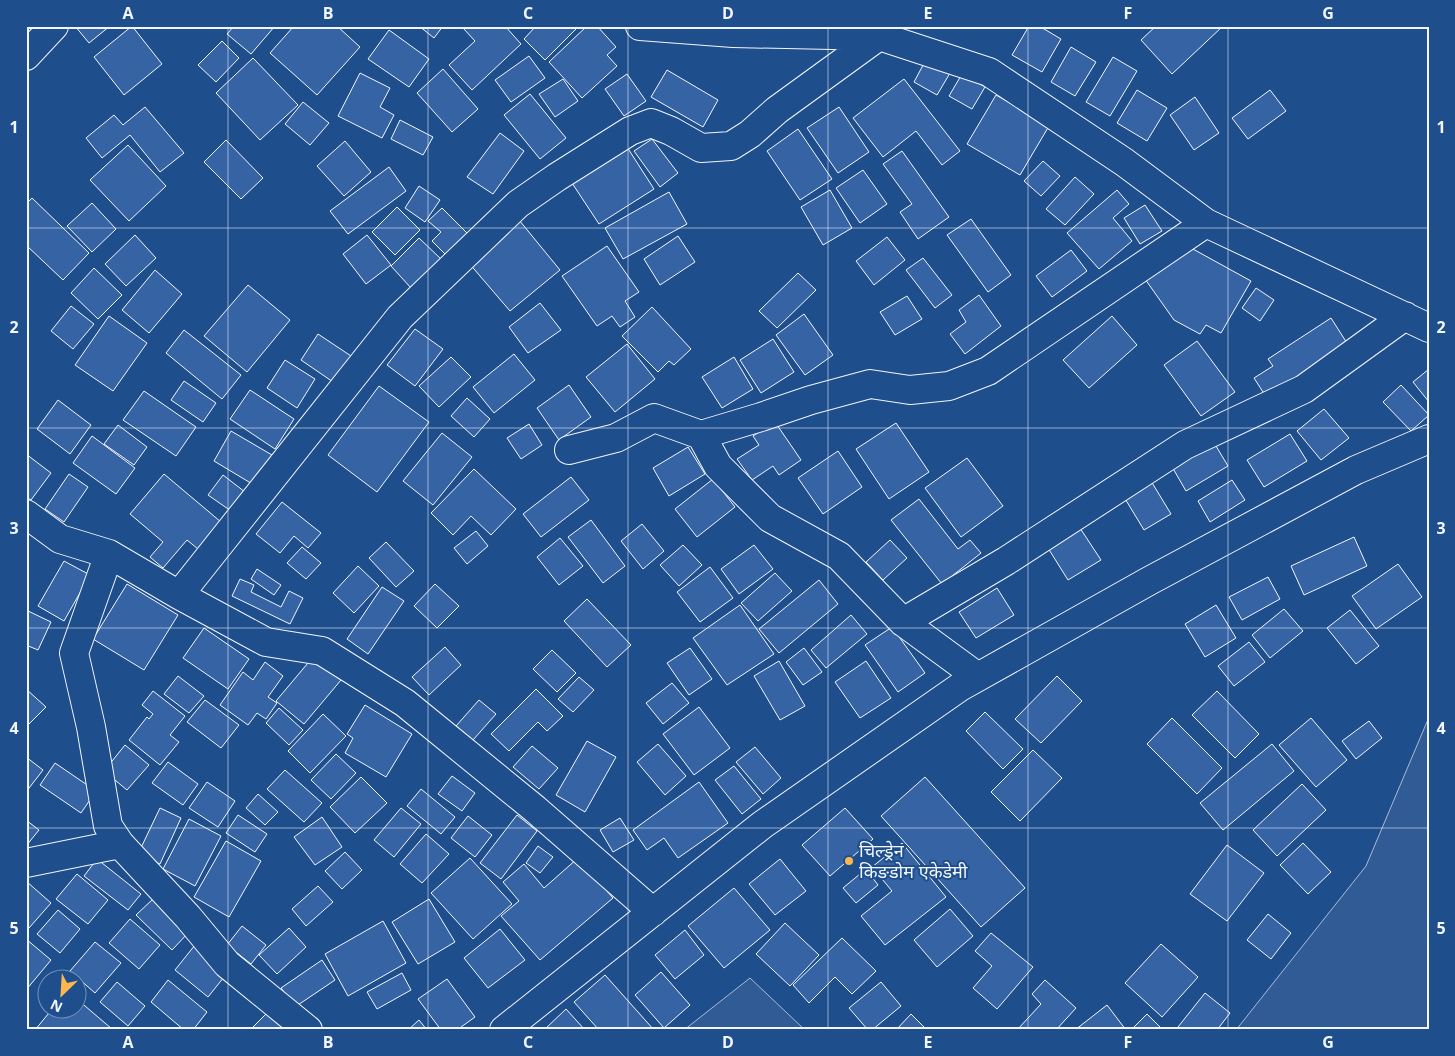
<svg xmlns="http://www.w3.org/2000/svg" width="1455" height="1056" font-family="'Open Sans','Noto Sans Devanagari',sans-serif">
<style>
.built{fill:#305b95;stroke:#a8bbd7}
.building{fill:#3563a3;stroke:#f2f6ff}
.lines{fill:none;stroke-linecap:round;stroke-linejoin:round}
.minor-casing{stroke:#f2f6ff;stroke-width:30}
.minor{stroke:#1f4e8c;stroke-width:28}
.grid{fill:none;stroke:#f2f6ff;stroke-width:1;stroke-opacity:0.55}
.poi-dot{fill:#ffb74d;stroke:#1f4e8c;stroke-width:2}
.labels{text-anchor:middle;stroke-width:4;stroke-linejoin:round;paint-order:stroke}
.poi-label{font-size:18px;fill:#f2f6ff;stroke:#1f4e8c;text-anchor:start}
.neatline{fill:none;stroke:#f2f6ff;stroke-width:2}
.grid-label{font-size:16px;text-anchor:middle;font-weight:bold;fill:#f2f6ff}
</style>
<rect width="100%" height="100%" fill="#1f4e8c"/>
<path class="built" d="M1429 717V1030H1236L1366 866Z
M750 978 805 1030H684Z"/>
<path class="building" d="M75 26H110L89 43Z
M132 26 162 64 124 95 94 57Z
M234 26H275L251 54 227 34Z
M294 26H337L360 47 317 95 270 53Z
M419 26H443L434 38Z
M464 26H505L521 44 472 90 449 65 475 41 463 28Z
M536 26H577L578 27 545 60 524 39Z
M587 26H597L616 47 607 55 617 66 582 98 549 62Z
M1029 26H1039L1061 39 1042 72 1012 55Z
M1156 26H1223L1172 74 1141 40Z
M389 30 429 59 409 87 368 59Z
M222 41 239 58 216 82 198 65Z
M1071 47 1096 62 1075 96 1051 82Z
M929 54 953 68 937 95 914 82Z
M529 56 545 78 511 102 495 80Z
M1113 57 1137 71 1110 116 1086 102Z
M253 58 298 105 260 140 216 93Z
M443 69 478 109 452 132 417 93Z
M667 70 718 100 703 127 651 97Z
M360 73 390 88 380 107 394 115 382 138 338 116Z
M627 74 646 101 624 116 605 89Z
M962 74 985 87 972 109 949 96Z
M563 79 578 101 555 117 539 94Z
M904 79 960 151 942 165 916 131 883 157 853 118Z
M1137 90 1167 108 1147 141 1117 123Z
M1270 90 1286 111 1248 139 1232 118Z
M530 94 566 138 540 159 504 115Z
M996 95 1049 126 1020 175 967 144Z
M1195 97 1219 133 1194 150 1170 115Z
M303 102 329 123 310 145 285 124Z
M145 107 184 153 160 172 130 135 102 158 86 138 114 115 123 125Z
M839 107 869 152 838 173 807 128Z
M400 120 433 137 423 155 391 139Z
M798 129 832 179 800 200 767 151Z
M500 133 524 151 493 194 467 177Z
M652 139 678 173 660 187 634 151Z
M226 140 263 178 241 199 204 162Z
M345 141 371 172 344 196 317 166Z
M128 145 166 186 129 221 90 180Z
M627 147 654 189 599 224 572 183Z
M902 151 949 217 918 239 900 212 912 204 883 164Z
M1043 161 1060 176 1041 196 1024 181Z
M389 167 406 191 348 234 330 211Z
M863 170 887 204 860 223 836 188Z
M1075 177 1094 194 1065 225 1046 209Z
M419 186 440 200 425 222 405 208Z
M830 190 852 228 823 245 801 207Z
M1117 190 1129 204 1113 218 1132 241 1099 269 1067 233Z
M669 192 687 224 623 259 605 228Z
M32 198 89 253 63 280 26 245V204Z
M92 203 116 229 92 252 67 226Z
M1145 205 1162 231 1140 244 1124 218Z
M397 207 420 230 395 255 372 232Z
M442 208 470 236 448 257 432 241 441 232 428 221Z
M971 219 1011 275 988 292 947 235Z
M519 220 560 270 510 311 468 262Z
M135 235 156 258 126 286 105 264Z
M367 235 391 265 366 284 343 254Z
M678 236 695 262 660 285 644 259Z
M887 237 905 260 874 285 856 261Z
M419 238 441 259 411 288 391 266Z
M1182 243 1251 281 1221 333 1206 325 1200 334 1174 320 1145 279Z
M607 246 639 292 625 301 635 317 620 327 612 316 597 326 562 276Z
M1071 250 1087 271 1052 297 1036 276Z
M923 258 952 295 935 308 906 270Z
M94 268 122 295 98 319 71 293Z
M155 270 182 294 149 333 122 310Z
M798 273 816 290 777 328 759 311Z
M248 285 290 320 247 372 204 336Z
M1256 288 1274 300 1260 321 1242 308Z
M979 295 1001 326 965 354 950 334 966 322 959 310Z
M907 296 922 319 895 335 880 312Z
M540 303 561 330 528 353 509 327Z
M71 306 94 324 73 349 51 331Z
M652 307 691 349 674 365 669 361 658 372 622 336Z
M804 314 833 355 805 375 776 335Z
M109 316 147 343 113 391 75 365Z
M1112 316 1137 345 1089 388 1063 360Z
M1331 318 1352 351 1270 403 1254 378 1273 366 1268 359Z
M415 329 443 349 415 386 387 365Z
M184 330 241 375 222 399 166 353Z
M318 334 354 358 336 384 301 360Z
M773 339 794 372 761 393 740 360Z
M1197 341 1235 392 1201 416 1164 365Z
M627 344 655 379 615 412 586 377Z
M514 354 535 380 494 413 473 387Z
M451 357 471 377 439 407 419 386Z
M734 357 753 389 722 408 702 377Z
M285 360 315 379 297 408 267 388Z
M1429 369V402L1413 382Z
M184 381 216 403 203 422 171 400Z
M569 385 591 417 559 440 537 408Z
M1401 385 1429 415 1411 431 1383 402Z
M379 386 429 422 377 492 328 455Z
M250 390 294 419 275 449 230 419Z
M144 391 196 427 176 456 123 420Z
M467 398 490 419 474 437 451 416Z
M58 400 91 425 70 454 37 429Z
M1324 409 1349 438 1321 460 1297 431Z
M775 422 801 460 779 475 773 466 752 480 737 459 759 445 753 436Z
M896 423 929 472 889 499 856 449Z
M529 424 542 445 521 459 507 438Z
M118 425 147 447 134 465 104 444Z
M231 431 272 455 254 485 214 461Z
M442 433 472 457 433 505 403 481Z
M1290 434 1307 461 1264 487 1247 460Z
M92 436 135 468 116 494 73 463Z
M1213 441 1228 466 1186 491 1171 465Z
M688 447 705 474 669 496 653 468Z
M838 451 862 487 823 514 798 478Z
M26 454 51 473 31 500 26 497Z
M967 458 1003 506 961 537 925 488Z
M474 469 516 509 491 535 471 516 453 535 431 513Z
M69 474 88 487 64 522 45 509Z
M164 474 221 522 198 549 187 540 163 568 150 557 163 542 130 514Z
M223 475 245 492 231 511 208 495Z
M571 477 589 500 541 537 523 514Z
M713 479 735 507 697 537 675 509Z
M1232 480 1245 500 1210 522 1198 501Z
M1151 481 1171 514 1144 530 1124 497Z
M919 499 958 549 970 540 981 553 942 584 891 520Z
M282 502 321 533 308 548 294 536 280 553 256 534Z
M591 520 625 566 603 583 568 537Z
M642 524 664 551 643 569 621 541Z
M1080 528 1101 560 1068 580 1048 548Z
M476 531 488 546 467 564 454 548Z
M1354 537 1367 566 1304 595 1291 566Z
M560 538 583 566 559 585 537 557Z
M890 540 907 558 883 580 866 562Z
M386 542 414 571 396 587 369 558Z
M683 545 702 565 679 586 660 565Z
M754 545 773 569 739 594 721 569Z
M302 547 321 563 306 579 287 563Z
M64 561 90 575 64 621 38 606Z
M1398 564 1422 597 1376 629 1352 596Z
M358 566 379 586 354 613 333 593Z
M710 567 733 598 700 622 677 592Z
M257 569 281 585 274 595 251 579Z
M775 573 792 591 758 621 741 603Z
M1268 577 1280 599 1242 620 1229 597Z
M240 579 254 585 251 592 281 607 289 591 303 598 290 624 232 596Z
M819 580 838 604 779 653 759 629Z
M127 584 178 615 144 670 93 639Z
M435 584 459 606 437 628 414 606Z
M382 587 404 601 368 654 347 639Z
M997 588 1014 615 976 638 959 612Z
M587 599 631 645 607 667 564 621Z
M740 605 774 654 727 685 693 638Z
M1216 605 1236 638 1205 657 1185 624Z
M1284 609 1303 631 1270 658 1252 635Z
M26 610 51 622 38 650 26 645Z
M1350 610 1379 646 1356 664 1327 628Z
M851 615 867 634 826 668 811 650Z
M892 627 925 673 898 692 865 645Z
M204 628 249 659 228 689 183 658Z
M1249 642 1265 662 1234 686 1218 666Z
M445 647 461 665 429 695 412 677Z
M690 648 712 679 689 695 667 663Z
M804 648 822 672 803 685 786 662Z
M552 650 576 673 557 692 533 669Z
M313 657 341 680 304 724 276 701Z
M779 661 805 706 780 720 754 676Z
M866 661 891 698 860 718 835 682Z
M265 662 283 676 268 697 277 703 266 719 257 713 248 725 220 705 243 672 253 680Z
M178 676 204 696 189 713 164 694Z
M1057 676 1082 701 1041 743 1015 719Z
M579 677 594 690 573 712 558 699Z
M672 683 689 703 663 724 646 703Z
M26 689 46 707 26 727Z
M536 689 563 716 547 731 538 722 509 751 491 734Z
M153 691 185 716 170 735 179 742 160 765 129 740 147 717 149 719 153 714 142 705Z
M1217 691 1259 734 1235 758 1192 715Z
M205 700 239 725 221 748 187 722Z
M479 700 496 714 473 740 456 726Z
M365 705 412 734 386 777 345 753 353 738 347 734Z
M699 707 730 748 694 775 663 734Z
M279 708 303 730 289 745 266 723Z
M985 712 1023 749 1003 769 966 731Z
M323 714 346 736 310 773 288 751Z
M1172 718 1222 768 1197 794 1147 744Z
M1311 718 1347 760 1316 787 1279 745Z
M1369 721 1382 738 1356 759 1342 741Z
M587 741 616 757 585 812 556 795Z
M658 744 686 776 665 795 637 762Z
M1272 744 1294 771 1223 830 1200 803Z
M125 745 149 765 127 790 104 771Z
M532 746 558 768 539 789 513 767Z
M755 747 781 778 763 794 736 762Z
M1033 750 1062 778 1020 821 991 792Z
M336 754 356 773 331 799 311 780Z
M26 757 43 770 26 792Z
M168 762 198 784 183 805 152 783Z
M55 763 96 791 81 813 40 785Z
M734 766 761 799 742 814 715 780Z
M285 770 322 803 304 822 267 789Z
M452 776 475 793 462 811 438 794Z
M361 777 387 803 355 833 330 807Z
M925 777 1025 888 981 927 881 816Z
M207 782 235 801 218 827 189 808Z
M699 782 728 823 678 858 664 838 647 850 633 830Z
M1302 784 1326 810 1277 856 1253 830Z
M421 789 455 817 441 834 407 806Z
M258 794 278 812 265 825 246 808Z
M160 808 181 818 160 864 138 854Z
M401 808 421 824 394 857 374 840Z
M845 808 873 839 830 876 802 845Z
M238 815 267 834 255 852 226 833Z
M517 815 537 831 501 879 480 863Z
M468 816 492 835 475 857 451 838Z
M322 817 342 847 315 865 294 837Z
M620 818 634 840 613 852 600 830Z
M189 819 221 836 195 886 163 869Z
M26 820 39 830 26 846Z
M426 834 449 854 422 883 400 864Z
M226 841 261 861 229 917 194 897Z
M902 843 946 897 885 945 861 916 892 891 872 867Z
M1303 843 1331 872 1308 894 1280 865Z
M1227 845 1264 873 1227 921 1190 894Z
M538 846 553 857 540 873 526 863Z
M345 852 362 870 342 889 325 871Z
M470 858 512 904 473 939 431 893Z
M578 858 613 898 540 960 501 916 519 901 503 882 524 864 544 888Z
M97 859 141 894 128 910 84 876Z
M780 859 806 891 775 915 749 884Z
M866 869 878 885 856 903 843 888Z
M77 874 108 900 88 924 56 899Z
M26 881 51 903 29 928 26 926Z
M318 886 333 902 306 926 292 909Z
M734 888 770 930 724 968 688 926Z
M153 899 188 933 172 950 136 915Z
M429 899 455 942 418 964 392 922Z
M950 909 973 936 937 967 914 940Z
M58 910 80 929 60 953 37 934Z
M1268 914 1291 933 1271 959 1247 940Z
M130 919 160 945 139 969 109 943Z
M383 921 406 963 348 996 325 954Z
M785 923 819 955 790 986 756 954Z
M242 926 266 945 251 964 227 945Z
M289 928 306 947 277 974 259 955Z
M500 929 525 960 488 988 464 958Z
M685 930 704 955 675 979 655 955Z
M991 933 1033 967 997 1009 973 988 992 966 975 951Z
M842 938 876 971 852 994 835 977 809 1003 793 985Z
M26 939 51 960 26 990Z
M95 942 121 963 95 993 70 971Z
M1161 944 1198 977 1162 1017 1125 983Z
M195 945 228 972 208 997 175 970Z
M322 960 335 980 295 1007 281 988Z
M661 972 690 1005 664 1028 635 995Z
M402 973 411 990 377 1009 367 992Z
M605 975 654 1030H599L574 1002Z
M447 979 475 1017 457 1030H441L418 999Z
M168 980 207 1012 193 1030H184L151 1002Z
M1045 980 1076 1008 1056 1030H1017L1041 1004 1032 994Z
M117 982 145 1006 128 1026 100 1002Z
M881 982 901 1006 872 1030H868L849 1008Z
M1205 993 1230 1013 1217 1030H1181L1178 1027Z
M78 1000 112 1029 111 1030H35L53 1008H78Z
M1107 1005 1126 1030H1075Z
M566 1009 585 1030H544Z
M268 1012 286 1030H250Z
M911 1014 927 1030H896Z
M1147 1014 1163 1030H1131Z
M419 1020 427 1030H408Z"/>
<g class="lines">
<g class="minor-casing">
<path id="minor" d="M640 26 733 33 879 36 989 72 1124 162 1206 223 1429 328
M26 56 54 26
M701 435 718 466 770 518 839 556 903 622 978 677
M569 450 616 438 654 418 701 435 761 417 811 400 870 384 910 390 949 386 988 371 1206 223
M26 514 60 539 109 554 179 595 266 642 322 651 405 703 535 809 653 912
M109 554 74 653 91 727 108 826 120 844 188 917 227 964 308 1030
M179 595 400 317 518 204 557 177 630 131 651 123 671 131 701 148 731 146 750 134 777 110 879 36
M903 622 1006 561 1185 445 1304 389 1405 316
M26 863 120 844
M504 1030 762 825 960 687 1149 581 1356 470 1429 439"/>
</g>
<use href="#minor" class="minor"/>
</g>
<path class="grid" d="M228 26V1030M428 26V1030M628 26V1030M828 26V1030M1028 26V1030M1228 26V1030M26 228H1429M26 428H1429M26 628H1429M26 828H1429"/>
<circle class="poi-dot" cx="849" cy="861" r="5"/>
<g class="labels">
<g class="poi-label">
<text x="859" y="857">चिल्ड्रेन<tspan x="859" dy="21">किङडोम एकेडेमी</tspan></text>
</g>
</g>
<rect width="1455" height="1056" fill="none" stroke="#1f4e8c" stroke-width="55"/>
<g transform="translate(62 994) rotate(205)"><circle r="24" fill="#1f4e8c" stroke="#7391ba"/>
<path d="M0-4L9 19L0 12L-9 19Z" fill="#ffb74d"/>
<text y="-8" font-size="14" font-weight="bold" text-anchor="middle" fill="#f2f6ff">N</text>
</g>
<rect x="28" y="28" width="1400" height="1000" class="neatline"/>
<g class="grid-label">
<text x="128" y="19">A</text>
<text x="328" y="19">B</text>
<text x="528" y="19">C</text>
<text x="728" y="19">D</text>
<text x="928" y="19">E</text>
<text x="1128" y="19">F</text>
<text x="1328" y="19">G</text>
<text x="14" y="133">1</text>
<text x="1441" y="133">1</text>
<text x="14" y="333">2</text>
<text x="1441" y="333">2</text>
<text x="14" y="534">3</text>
<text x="1441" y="534">3</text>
<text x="14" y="734">4</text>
<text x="1441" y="734">4</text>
<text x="14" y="934">5</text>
<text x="1441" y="934">5</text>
<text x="128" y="1048">A</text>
<text x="328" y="1048">B</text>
<text x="528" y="1048">C</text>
<text x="728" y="1048">D</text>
<text x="928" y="1048">E</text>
<text x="1128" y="1048">F</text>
<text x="1328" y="1048">G</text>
</g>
</svg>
